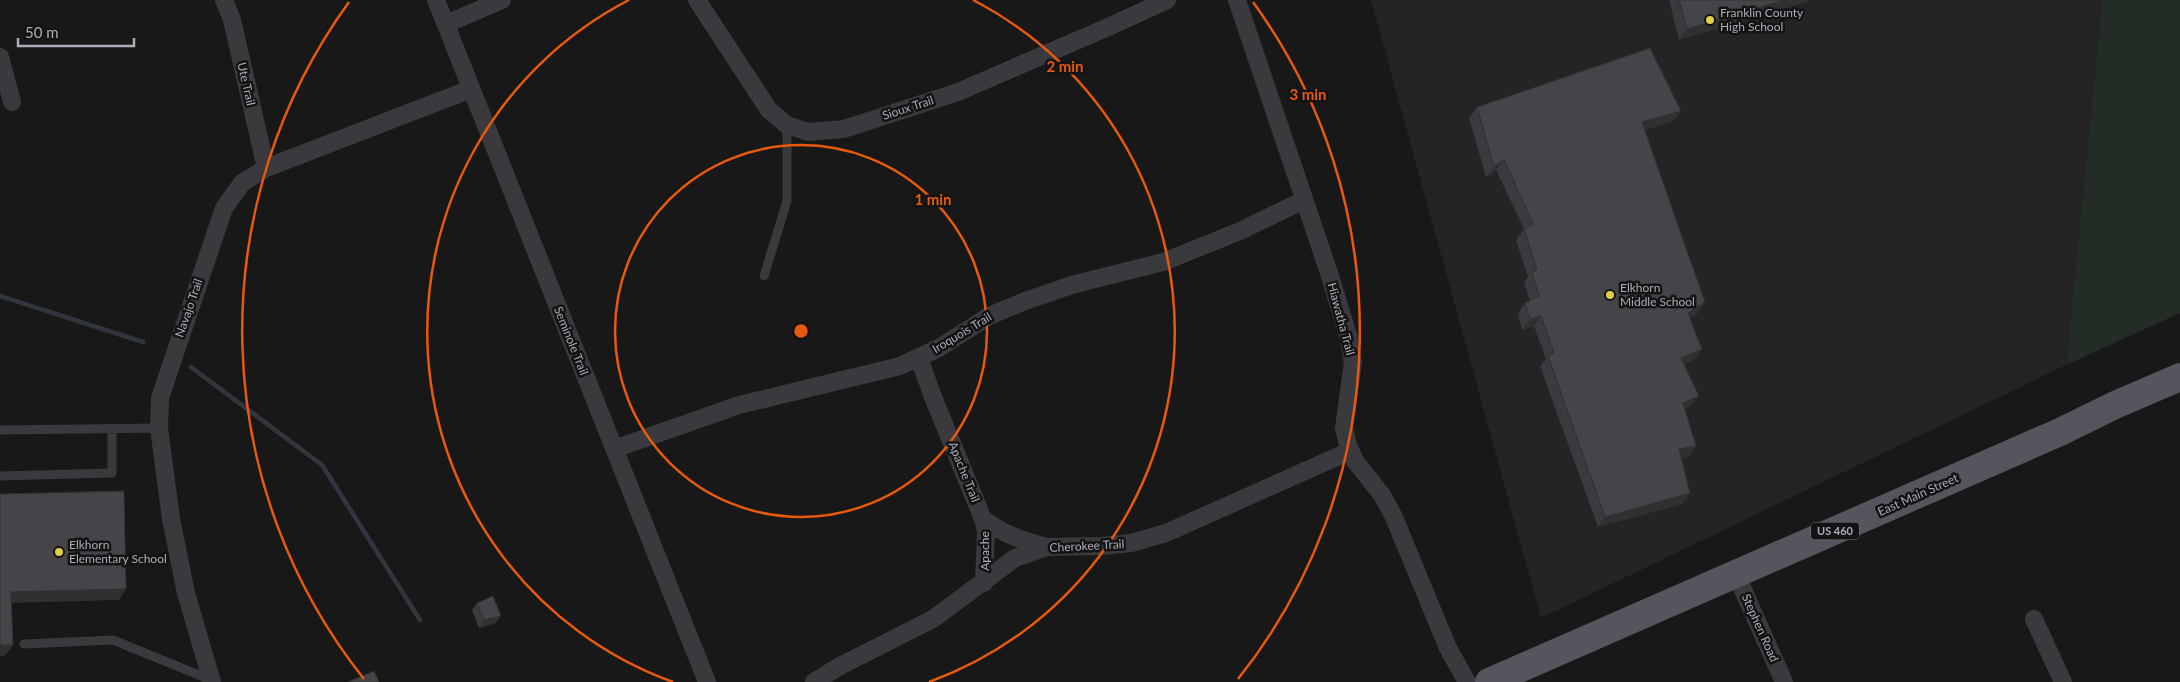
<svg xmlns="http://www.w3.org/2000/svg" width="2180" height="682" font-family="Lato,sans-serif">
<style>
.built{fill:#242426}
.green{fill:#242c26}
.lines{fill:none;stroke-linecap:round;stroke-linejoin:round}
.stream{stroke:#31363e;stroke-width:4.5}
.service{stroke:#39393e;stroke-width:9}
.minor{stroke:#39393e;stroke-width:18}
.primary{stroke:#55555d;stroke-width:28}
.wall{fill:#3b3b3f}
.shaded-wall{fill:#303033}
.building{fill:#454549;stroke:#303033}
.ring{fill:none;stroke:#e8590c;stroke-width:2.5}
.poi-dot{fill:#e2cd48;stroke:#131314;stroke-width:2}
.labels{text-anchor:middle;stroke-width:5;stroke-linejoin:round;paint-order:stroke}
.shield{fill:#131314;stroke:#7d7e87;stroke-width:1}
.shield-label{font-size:11px;font-weight:bold;fill:#abacb8}
.poi-label{font-size:12px;fill:#abacb8;stroke:#131314;text-anchor:start}
.street-label{font-size:12px;fill:#abacb8;stroke:#131314}
.centre{fill:#e8590c;stroke:#131314;stroke-width:2.5}
.ring-label{font-size:15px;text-anchor:middle;font-weight:bold;fill:#e8590c;stroke:#131314;stroke-width:5;stroke-linejoin:round;paint-order:stroke}
</style>
<rect width="100%" height="100%" fill="#181819"/>
<path class="built" d="M1371 0H2102L2066 365 1541 618Z"/>
<path class="green" d="M2102 0H2180V313L2066 365Z"/>
<g class="lines">
<path class="stream" d="M0 296 143 342
M191 367 322 465 420 620"/>
<path class="service" d="M764 276 787 201V125
M0 430 159 428
M0 476 112 473V428
M24 644 113 640 211 680"/>
<path class="minor" d="M224 0 232 20 266 168
M436 0 707 682
M697 0 769 110 787 125 808 132 844 129 958 92 1106 28 1167 0
M1237 0 1329 273 1348 335 1353 362 1344 428 1348 445 1355 461 1382 495 1393 515 1448 648 1467 682
M446 24 502 0
M0 57 12 102
M919 358 933 397 983 519C1003 534 1023 541 1047 547
M614 449 739 405 900 366 939 348 989 316 1025 301 1075 284 1163 262 1240 231 1304 200
M983 519 986 531 984 583
M1736 574 1784 682
M2034 619 2063 682
M212 682 186 593 171 519 159 428 160 398 224 208 242 183 266 168 471 89
M814 682 840 666 933 619 1015 558 1047 547 1102 546 1131 543 1166 533 1350 451"/>
<path class="primary" d="M1489 682 2060 432 2115 405 2180 377"/>
</g>
<path class="wall" d="M1669 0H1812L1679 40Z
M1477 107 1681 111 1673 121 1645 130 1698 313 1690 318 1702 349 1695 359 1684 364 1699 396 1691 406 1685 409 1696 446 1689 457 1681 458 1690 493 1682 504 1598 527 1540 366 1546 359 1534 326 1522 330 1518 314 1525 303 1530 301 1524 282 1528 277 1516 240 1524 229 1496 170 1486 177 1469 118Z
M477 603 496 623 479 628 472 610Z"/>
<path class="shaded-wall" d="M1784 0H1812L1679 40 1687 29Z
M1681 111 1673 121 1635 133 1642 122Z
M1504 159 1496 170 1486 177 1494 167Z
M1705 302 1698 313 1681 323 1688 313Z
M1541 316 1534 326 1522 330 1530 319Z
M1702 349 1695 359 1673 368 1681 358Z
M1699 396 1691 406 1676 414 1683 403Z
M1696 446 1689 457 1672 460 1679 449Z
M1690 493 1682 504 1598 527 1605 517Z
M126 589 119 600 4 603 11 592Z
M501 616 496 623 479 628 484 620Z
M0 645H13L5 656H0Z"/>
<path class="building" d="M1679 0H1784L1687 29Z
M1650 48 1681 111 1642 122 1705 302 1688 313 1702 349 1681 358 1699 396 1683 403 1696 446 1679 449 1690 493 1605 517 1548 356 1554 353 1541 316 1530 319 1525 303 1539 296 1532 272 1537 270 1524 229 1533 224 1504 159 1494 167 1477 107Z
M124 491 126 589 11 592 13 645H0V494Z
M493 596 501 616 484 620 477 603Z
M374 671 379 682H348Z"/>
<g class="ring">
<circle cx="801" cy="331" r="186"/>
<path d="M673 682A373 373 0 0 1 629 0M973 0A373 373 0 0 1 929 682"/>
<path d="M364 679A559 559 0 0 1 349 2M1253 2A559 559 0 0 1 1238 679"/>
</g>
<g class="poi-dot">
<circle cx="1710" cy="20" r="5"/>
<circle cx="1610" cy="295" r="5"/>
<circle cx="59" cy="552" r="5"/>
</g>
<g class="labels">
<rect class="shield" x="1811" y="522.5" width="48" height="17" rx="4"/>
<g class="shield-label">
<text x="1835" y="535">US 460</text>
</g>
<g class="poi-label">
<text x="1720" y="17">Franklin County<tspan x="1720" dy="14">High School</tspan></text>
<text x="1620" y="292">Elkhorn<tspan x="1620" dy="14">Middle School</tspan></text>
<text x="69" y="549">Elkhorn<tspan x="69" dy="14">Elementary School</tspan></text>
</g>
<g class="street-label">
<text transform="translate(246 84) rotate(77)" y="4">Ute Trail</text>
<text transform="translate(908 108) rotate(-18)" y="4">Sioux Trail</text>
<text transform="translate(189 308) rotate(-71)" y="4">Navajo Trail</text>
<text transform="translate(1341 319) rotate(75)" y="4">Hiawatha Trail</text>
<text transform="translate(962 333) rotate(-31)" y="4">Iroquois Trail</text>
<text transform="translate(571 341) rotate(68)" y="4">Seminole Trail</text>
<text transform="translate(964 472) rotate(68)" y="4">Apache Trail</text>
<text transform="translate(1918 495) rotate(-24)" y="4">East Main Street</text>
<text transform="translate(1087 546) rotate(-3)" y="4">Cherokee Trail</text>
<text transform="translate(985 551) rotate(-90)" y="4">Apache</text>
<text transform="translate(1760 628) rotate(66)" y="4">Stephen Road</text>
</g>
</g>
<circle cx="801" cy="331" r="8" class="centre"/>
<g class="ring-label">
<text x="1065" y="72">2 min</text>
<text x="1308" y="100">3 min</text>
<text x="933" y="205">1 min</text>
</g>
<path d="M18 38v8h116v-8" fill="none" stroke="#abacb8" stroke-width="2.5"/>
<text x="25" y="38" font-size="15" fill="#abacb8" stroke="#131314" stroke-width="4" paint-order="stroke">50 m</text>
</svg>
